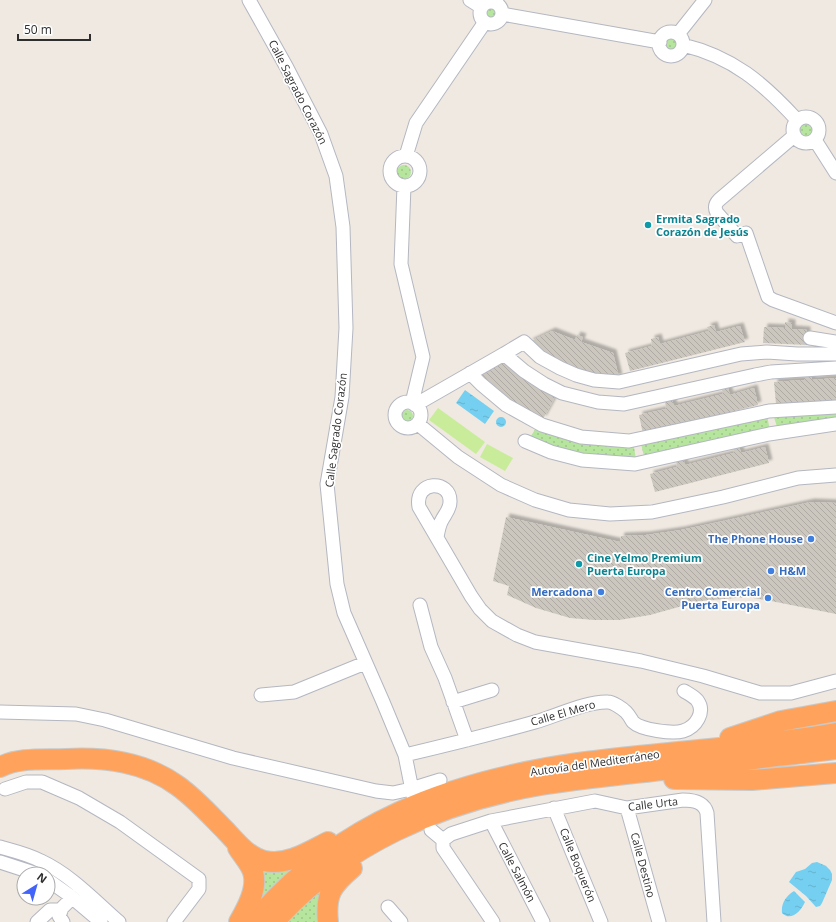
<svg xmlns="http://www.w3.org/2000/svg" width="836" height="922" font-family="'Open Sans',sans-serif">
<style>
.grass{fill:url(#grass-dots)}
.pitch{fill:#c9ec9a}
.water{fill:url(#water-ripples)}
.building{fill:url(#building-back-hatch);filter:url(#shadow)}
.lines{fill:none;stroke-linecap:round;stroke-linejoin:round}
.minor-casing{stroke:#b4b7c1;stroke-width:15}
.highway-casing{stroke:#c9c9c9;stroke-width:22}
.minor{stroke:#fff;stroke-width:13}
.highway{stroke:#ffa35c;stroke-width:20}
.culture-dot{fill:#0f9aa8;stroke:#fff;stroke-width:1.5}
.shop-dot{fill:#3f7fe0;stroke:#fff;stroke-width:1.5}
.labels{text-anchor:middle;stroke-width:3.5;stroke-linejoin:round;paint-order:stroke}
.street-label{font-size:11px;fill:#2e2e2e;stroke:#fff}
.culture-label{font-size:11px;font-weight:bold;fill:#0d838f;stroke:#fff;text-anchor:start}
.shop-label{font-size:11px;font-weight:bold;fill:#366cbe;stroke:#fff;text-anchor:end}
</style>
<defs>
<pattern id="grass-dots" width="8" height="8" patternUnits="userSpaceOnUse"><rect width="8" height="8" fill="#b6e59e"/><path d="M2 2h.1M6 6h.1" fill="none" stroke="#9dc588" stroke-width="1.8" stroke-linecap="round"/></pattern>
<pattern id="water-ripples" width="26" height="14" patternUnits="userSpaceOnUse"><rect width="26" height="14" fill="#75cff0"/><path d="M2 4q2-2 4 0t4 0M15 11q2-2 4 0t4 0" fill="none" stroke="#66b2ce"/></pattern>
<pattern id="building-back-hatch" width="6" height="6" patternUnits="userSpaceOnUse"><rect width="6" height="6" fill="#cbc7bf"/><path d="M-1 5l2 2M0 0l6 6M5-1l2 2" fill="none" stroke="#afaba4"/></pattern>
<filter id="shadow"><feDropShadow dx="3.5" dy="-3.5" stdDeviation="1" flood-color="#0004"/></filter>
</defs>
<rect width="100%" height="100%" fill="#efe9e1"/>
<path class="grass" d="M485 13a6 6 0 1 1 12 0a6 6 0 1 1-12 0Z
M664 43a7 7 0 1 1 14 0a7 7 0 1 1-14 0Z
M798 130a8 8 0 1 1 16 0a8 8 0 1 1-16 0Z
M397 172a7 7 0 1 1 14 0a7 7 0 1 1-14 0Z
M401 416a6 6 0 1 1 12 0a6 6 0 1 1-12 0Z
M836 411V420L778 430 773 414Z
M767 415 770 431 645 460 641 444Z
M536 428 588 443 634 447 636 460 584 459 529 439Z
M304 859 253 914 256 868Z
M322 890 323 922H287L300 909Z"/>
<path class="pitch" d="M438 408 485 442 476 454 429 420Z
M487 444 513 458 505 471 480 457Z"/>
<path class="water" d="M465 390 494 411 485 424 456 403Z
M496 422a5 5 0 1 1 10 0a5 5 0 1 1-10 0Z
M817 862 826 866 830 870 832 874V880L822 903 820 906 816 907 806 896 789 882 796 872 805 869 812 863Z
M794 891 805 902C801 911 791 922 782 913 781 903 786 896 794 891Z"/>
<path class="building" d="M785 322 792 323V329L807 330V345L763 343 764 327 785 328Z
M714 325 716 332 740 326 745 342 630 371 625 353 652 346 651 339 658 337 660 344 709 331 707 327Z
M552 331 575 340 577 335 583 337 581 342 613 353 619 378 593 375 562 365 529 342Z
M501 362 555 397 543 419 510 400 479 372Z
M811 372 812 380 836 378V400L776 404 774 382 804 380V373Z
M728 388 730 395 754 388 758 405 643 434 639 415 666 409 665 401 672 400 674 406 723 394 722 390Z
M739 446 741 453 765 447 769 463 655 492 650 474 677 467 676 460 683 458 685 465 734 453 733 448Z
M811 502 836 503V614L771 601 748 597 700 601 650 615 619 620H594L570 618 536 608 507 595 509 586 493 581 506 517 620 542 621 536 646 535 681 530Z"/>
<g class="lines">
<g class="minor-casing">
<path id="minor" d="M249 0 287 68 321 134 336 176 343 227 346 328 342 397 327 484 337 584 344 613 383 702 405 755 413 795
M470 0 481 7
M480 13a11 11 0 1 1 22 0a11 11 0 1 1-22 0Z
M502 14 660 42
M659 44a12 12 0 1 1 24 0a12 12 0 1 1-24 0Z
M678 34 705 0
M683 45C733 57 763 83 797 120
M793 130a13 13 0 1 1 26 0a13 13 0 1 1-26 0Z
M794 136 719 200C715 204 714 207 717 213L737 236 746 233 768 297 773 300 836 323
M815 140 836 173
M390 171a15 15 0 1 1 30 0a15 15 0 1 1-30 0Z
M406 156 416 123 485 22
M404 186 401 264 423 357 412 403
M810 338 836 342
M504 354 524 342 540 357 560 368 576 375 594 380 619 382 741 354 767 352 797 354H836
M470 373 481 384 506 405 542 425 581 437 629 441 769 411 836 407
M395 415a13 13 0 1 1 26 0a13 13 0 1 1-26 0Z
M415 405 504 354 524 371 544 384 562 393 598 402 624 404 755 375 771 372 836 368
M418 424 458 457 501 485 535 500 569 510 610 514 652 512 723 497 798 478 836 475
M525 441 551 452 582 460 635 464 769 434 836 424
M437 537C438 532 439 526 441 522 444 515 450 510 450 502 451 479 414 480 419 507L471 596 480 609 492 621 517 635 535 642 641 661 703 676 760 693H791L836 681
M420 605 431 647 445 678 467 740
M261 695 294 692 365 663
M453 702 492 690
M0 712 76 714 105 720 233 758 376 791 393 793 411 789 440 780
M405 755C448 745 492 734 535 722 556 716 587 701 608 702 613 702 623 709 626 712 629 715 631 719 633 722 641 730 673 734 683 731 696 727 706 712 697 700 693 696 689 694 684 691
M5 789 26 782H42L79 798 120 822 199 879V889L174 922
M554 808 601 922
M627 808 659 922
M491 821 543 922
M431 830 443 840V848L493 922
M443 840 451 834 491 821 595 801 627 808 683 800C694 800 704 802 707 813L714 922
M0 847C14 851 28 854 41 861 71 875 95 901 119 922
M0 862 37 874
M48 880 69 895 101 922
M388 907 401 922
M37 922 50 910H60
M63 922 59 916 62 908 72 898"/>
</g>
<g class="highway-casing">
<path id="highway" d="M730 738 781 721 836 711
M0 767C19 757 45 760 66 759 106 757 145 762 178 786 196 799 210 815 225 830 236 842 249 858 265 861 287 866 310 851 328 842
M674 779 752 780 836 773
M238 848C243 856 250 863 253 872 258 888 247 908 239 922
M254 922C338 822 451 781 578 763 664 751 751 748 836 733
M274 922C342 845 441 802 541 785 584 778 628 774 671 769 706 765 741 761 776 756 796 754 816 752 836 749
M328 922C325 894 332 885 352 868"/>
</g>
<use href="#minor" class="minor"/>
<use href="#highway" class="highway"/>
</g>
<g class="culture-dot">
<circle cx="648" cy="225" r="4"/>
<circle cx="579" cy="564" r="4"/>
</g>
<g class="shop-dot">
<circle cx="811" cy="539" r="4"/>
<circle cx="771" cy="571" r="4"/>
<circle cx="601" cy="592" r="4"/>
<circle cx="768" cy="598" r="4"/>
</g>
<g class="labels">
<g class="street-label">
<text transform="translate(298 92) rotate(63)" y="4">Calle Sagrado Corazón</text>
<text transform="translate(336 430) rotate(-83)" y="4">Calle Sagrado Corazón</text>
<text transform="translate(563 713) rotate(-16)" y="4">Calle El Mero</text>
<text transform="translate(595 763) rotate(-8)" y="4">Autovía del Mediterráneo</text>
<text transform="translate(653 804) rotate(-7)" y="4">Calle Urta</text>
<text transform="translate(578 865) rotate(68)" y="4">Calle Boquerón</text>
<text transform="translate(643 865) rotate(75)" y="4">Calle Destino</text>
<text transform="translate(517 872) rotate(62)" y="4">Calle Salmón</text>
</g>
<g class="culture-label">
<text x="656" y="223">Ermita Sagrado<tspan x="656" dy="13">Corazón de Jesús</tspan></text>
<text x="587" y="562">Cine Yelmo Premium<tspan x="587" dy="13">Puerta Europa</tspan></text>
</g>
<g class="shop-label">
<text x="803" y="543">The Phone House</text>
<text x="779" y="575" text-anchor="start">H&amp;M</text>
<text x="593" y="596">Mercadona</text>
<text x="760" y="596">Centro Comercial<tspan x="760" dy="13">Puerta Europa</tspan></text>
</g>
</g>
<g transform="translate(36 886) rotate(37)"><circle r="19" fill="#ffffff" stroke="#ababab"/>
<path d="M0-3L7 15L0 10L-7 15Z" fill="#4264fb"/>
<text y="-6" font-size="11" font-weight="bold" text-anchor="middle" fill="#2e2e2e">N</text>
</g>
<path d="M18 34v6h72v-6" fill="none" stroke="#2e2e2e" stroke-width="2"/>
<text x="24" y="34" font-size="12" fill="#2e2e2e" stroke="#ffffff" stroke-width="3" paint-order="stroke">50 m</text>
</svg>
